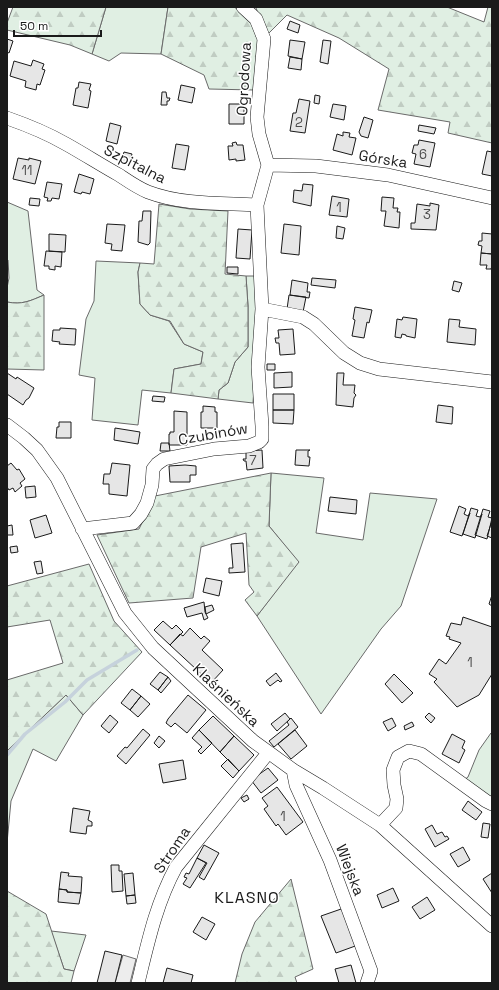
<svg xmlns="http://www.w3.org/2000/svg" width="499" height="990" font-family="'Space Grotesk',sans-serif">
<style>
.grass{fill:#e0efe3;stroke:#6a6a6a}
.forest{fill:url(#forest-firs);stroke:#6a6a6a}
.parking{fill:#ededed;stroke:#6a6a6a}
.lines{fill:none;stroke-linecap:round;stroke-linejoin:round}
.stream{stroke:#c6d2dc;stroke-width:3.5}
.building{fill:#e6e6e6;stroke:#1a1a1a}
.minor-casing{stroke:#1a1a1a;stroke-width:14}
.minor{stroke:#fff;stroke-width:13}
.labels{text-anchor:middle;stroke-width:3;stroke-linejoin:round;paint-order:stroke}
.number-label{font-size:13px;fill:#4d4d4d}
.street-label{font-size:15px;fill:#1a1a1a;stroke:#fff}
.neighbourhood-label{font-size:16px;letter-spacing:1px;fill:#1a1a1a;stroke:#fff}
</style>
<defs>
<pattern id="forest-firs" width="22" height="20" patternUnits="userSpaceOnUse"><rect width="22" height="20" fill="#e0efe3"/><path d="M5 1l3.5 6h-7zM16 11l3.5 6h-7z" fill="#c0ccc2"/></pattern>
</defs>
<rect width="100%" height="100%" fill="#fff"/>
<path class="grass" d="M106 7H168L161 54 121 53 109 61 92 54Z
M7 202 28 211 37 290 44 295C30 301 22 305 7 302V288L9 278 8 260H7Z
M96 261 140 263 138 272 140 304 150 315 169 321 184 344 203 352 201 364 174 369 171 393 142 390 138 425 92 420 95 378 79 375 86 319 94 301Z
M246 276H257L259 305 253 403 218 399 219 390 228 383 235 362 248 347V306Z
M271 473 324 478 316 533 363 540 370 493 437 499 401 606 381 629 321 714 257 616 298 562 269 526Z
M66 695 83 715 56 761 33 749 11 801 7 843V751Z
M491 733H492V801L464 780 468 777 479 750Z
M51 931 86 935 74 971 64 969Z"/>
<path class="forest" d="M13 7H106L92 54 70 45 7 30V23Z
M168 7H234L251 18 258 40 254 90 209 89 204 75 161 54Z
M254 7H447L484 22 488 7H492V143L448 133 450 122 378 110 389 69 339 38 287 15 267 35 256 8Z
M159 204 190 209 228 211 225 274 246 276 248 306V347L235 362 228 383 219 390 218 399 171 393 174 369 201 364 203 352 184 344 170 321 150 315 140 304 138 272 140 263 154 264Z
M44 295V370L7 369V302C22 305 30 301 44 295Z
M271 473 269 526 299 562 257 616 245 600 254 592 249 585 246 533 201 547 193 598 129 603 97 535 139 529 155 496Z
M89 564 114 621 142 652 83 715 66 695 7 751V680L63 663 50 620 7 627V586Z
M291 879 313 969 295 977 297 983H235L242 954 255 922Z
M7 891 46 914 64 969 74 971 71 983H7Z"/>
<path class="parking" d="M123 955 136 959 130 983H115Z"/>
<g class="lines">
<path class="stream" d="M7 755 25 734 65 702 87 680 137 650"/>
</g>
<path class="building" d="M290 21 300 25 298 33 287 29Z
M7 39 13 41 9 53 7 52Z
M290 40 305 42 302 59 288 56Z
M323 40 331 41 328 64 320 62Z
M290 57 302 59 301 70 288 68Z
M33 60 44 64 42 69 45 70 40 85 37 84 36 90 25 87 26 81 10 76 14 61 31 66Z
M79 82 91 84 89 90 91 91 88 108 73 105 76 88H78Z
M181 85 195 88 192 103 178 100Z
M162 92H166L167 98H170L169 101H167V105H161Z
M315 95 320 96 319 104 314 103Z
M299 99 310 101 305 133 290 131 293 113H296Z
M229 104H244V124H229Z
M333 104 346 106 344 120 330 117Z
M364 117 373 120 368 138 361 136 359 132Z
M110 123 121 126 117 144 106 141Z
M419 125 436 128 434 134 418 131Z
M343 132 350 133 349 137 356 138 352 155 333 150 337 134 343 136Z
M419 140 435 143 430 167 414 164 416 154 412 153 414 145H418Z
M236 142 237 145H243L245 160 236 161V159L229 160 228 146H233L232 143Z
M176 144 189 146 185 170 172 168Z
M487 151 492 152V176L482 174Z
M124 152 132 154 129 165 121 162Z
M18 158 29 160V158L41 161 35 184 13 179Z
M79 174 94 179 90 194 82 192 81 194 74 192Z
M47 182 62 184 59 199 52 198 51 201H47L48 198 44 197Z
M303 184 313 185 311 206 293 202 294 190 302 191Z
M332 196 349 199 347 217 329 215Z
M382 197 394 198 393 208H398L397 212H400L399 228 384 226 386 211H381Z
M30 198 40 199 39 206 29 205Z
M430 203 439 205 436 230 411 229V223H415L417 204 430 206Z
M143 211H151L150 243 148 245 138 242 139 221H142Z
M107 224 125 225 122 251 111 250 112 244 105 243Z
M284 224 301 226 299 255 281 253Z
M337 226 345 228 343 239 336 238Z
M238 229 252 230 250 259 236 258Z
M482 233 492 234V254L481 253 482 246 478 245 479 241H482Z
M49 234 66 235 65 252 49 251Z
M46 251 62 252 61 267 55 266V270L49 269V266H44Z
M481 253 492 254V266L491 269H486L487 265H480Z
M227 267H238V274L227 273Z
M312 278 336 280 335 288 311 285Z
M292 280 308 283 307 292H310L309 298 290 295Z
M454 281 462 283 459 292 452 290Z
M289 295 306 297 303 312 287 309Z
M355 307 372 310 369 323 367 322 364 338 352 336 355 320 353 319Z
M403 317 417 319 415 338 406 336V335L402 334 401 338 395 337 397 319 402 320Z
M449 319 460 320 459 327 476 329 475 345 447 342Z
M60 328 76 329 75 345 59 344 60 342 52 341 53 330H60Z
M293 329 295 354 280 355 279 343H276L275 338H279L278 330Z
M267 364H275V370H267Z
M292 372V387L274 388V373Z
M7 373 16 379 17 377 34 388 29 398 26 400 23 405 7 394Z
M337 373H344L343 385H355L354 393 356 395 354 398 353 407 336 405Z
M273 394H294V410H273Z
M153 396 165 397 164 402 152 401Z
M438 405 453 407 452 424 436 422Z
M203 406 215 407V412H217V428H201V412H203Z
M273 410H294L293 424 273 423Z
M174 411 187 412V445H169V434H170V432H174Z
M59 422H71V438H56L57 427H59Z
M115 428 140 432 138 444 114 440Z
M161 443H169L170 451H160Z
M262 450 263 468 247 470 246 461H244L243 459H246V451Z
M296 450H310L308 451V457H310L309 466 295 465Z
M11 463 17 470 19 469 25 479 20 483 22 486 15 492 13 488 9 490 7 487V466Z
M112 463 130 465 127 496 109 494V484H103L104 474H110Z
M185 465 196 466V475H190V482H170L169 466Z
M35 486 36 497 26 498 25 487Z
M330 497 357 500 356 514 328 511Z
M459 506 466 509 464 514 468 516 470 513 462 536 450 532Z
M471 508 478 510 476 516 480 517 482 514 475 538 463 534Z
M483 509 490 511 488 517 492 518 487 539 475 535Z
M46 515 52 533 35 538 30 520Z
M492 521V538L487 536Z
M12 525 13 535H7V526Z
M243 543 245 572 229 573V568H233L231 544Z
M17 546 18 552 11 553 10 547Z
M41 561 43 573 37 574 34 562Z
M206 578 222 581 219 596 203 592Z
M492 595V606L489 604Z
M204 602 205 612 208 618 204 620 202 613 187 617 184 608Z
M212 605 214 610 206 614 205 607Z
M463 617 492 627V674L479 695 457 707 434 682 437 679 429 674 439 659 446 664 461 643 449 639 450 637 446 636 451 623 461 625Z
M163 621 172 629 176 625 183 632 170 645 154 630Z
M190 628 201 639 204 636 210 641 202 650 223 670 211 683 170 645 180 634 183 636Z
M160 672 168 677 158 690 150 684Z
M276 673 282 681 280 682 278 680 270 686 266 681Z
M394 674 413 693 402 703 385 684Z
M168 677 171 681 161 693 158 690Z
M132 689 141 696 130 710 121 703Z
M188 695 206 710 187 733 175 723 171 727 166 723 168 719Z
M141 696 150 704 138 717 130 710Z
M285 713 290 719 277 731 271 724Z
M429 713 435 718 431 723 425 717Z
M110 715 118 722 109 733 101 726Z
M213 716 234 736 220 752 199 730Z
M291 718 298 727 274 747 269 741 289 725 287 722Z
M392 718 396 726 388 731 383 722Z
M412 722 414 726 405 730 404 726Z
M143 729 150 735 126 764 117 756 125 747 127 748Z
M199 730 212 743 201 754 198 751 202 747 192 738Z
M295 730 307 746 291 759 278 744Z
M452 734 465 741 462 748 465 750 459 763 442 754Z
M159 736 165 741 159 748 154 743Z
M234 736 254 755 239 771 220 752Z
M228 759 239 771 233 778 221 766Z
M183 760 186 779 163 783 159 764Z
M268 768 278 780 261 793 251 780Z
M277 787 303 822 286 835 278 824 276 826 264 809 268 806 262 798Z
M247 795 249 799 244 802 241 798Z
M468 801 482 812 476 820 462 810Z
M73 808 90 811 88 820 92 822V826H87L86 834 70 832Z
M483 823 490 824 488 838 481 837Z
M432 825 437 834 442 832 445 837 447 836 449 839 435 847 425 829Z
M204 845 219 853 204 880 199 877 207 863 197 858Z
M463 847 470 860 458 867 450 854Z
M197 858 206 863 190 888 183 884 187 878 184 877 186 873 189 874Z
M111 865H119V871H122L123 891 112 892Z
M61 872 69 873 68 876 82 877 81 893 67 892V890L59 889Z
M133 873 135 895 126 896 124 874Z
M492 873V893L483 879Z
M393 888 399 901 382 908 377 895Z
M59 889 67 890V892L81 893 79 904 58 902Z
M135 895 136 903 127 904 126 896Z
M427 897 435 910 420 919 412 907Z
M344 908 358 945 336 953 321 916Z
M202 917 215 924 206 940 193 932Z
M105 951 122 955 115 983H97Z
M351 965 356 983H339L335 969Z
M167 968 193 975 191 983H163Z"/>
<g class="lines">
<g class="minor-casing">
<path id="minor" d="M7 118C27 125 47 133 66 144 84 154 101 165 119 175 128 181 138 188 148 192 182 205 222 203 257 205
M268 165 316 166 388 175 492 198
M262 309 303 317 314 324 344 353 360 363 379 369 492 382
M7 425 24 438 37 450 57 478 125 613 153 648 253 741 293 770 323 788 380 825 492 926
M82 529 133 523 141 514 147 503 152 485 153 469 157 464 164 459 214 449 249 446 259 442 262 439V426L258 367 262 309 257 205 268 165 259 134 257 117 264 39 256 19 243 7
M293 770 296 785 330 860 371 971 367 983
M380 825 396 808 397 799 394 785 393 770 398 757 409 751 421 754 486 801 492 804
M138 983C148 942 156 904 176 867L268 753"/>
</g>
<use href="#minor" class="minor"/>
</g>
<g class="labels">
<g class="number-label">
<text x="299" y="127">2</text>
<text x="423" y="159">6</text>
<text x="27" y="175">11</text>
<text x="339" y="212">1</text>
<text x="427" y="219">3</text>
<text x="253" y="465">7</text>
<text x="470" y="667">1</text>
<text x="283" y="821">1</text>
</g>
<g class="street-label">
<text transform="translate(244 79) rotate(-87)" y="5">Ogrodowa</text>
<text transform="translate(383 159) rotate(9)" y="5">Górska</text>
<text transform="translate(135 164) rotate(27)" y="5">Szpitalna</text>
<text transform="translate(213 434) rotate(-10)" y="5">Czubinów</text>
<text transform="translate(226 695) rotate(43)" y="5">Klaśnieńska</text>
<text transform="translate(172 850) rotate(-56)" y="5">Stroma</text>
<text transform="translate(350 870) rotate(69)" y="5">Wiejska</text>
</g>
<g class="neighbourhood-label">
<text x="247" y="903">KLASNO</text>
</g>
</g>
<rect width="499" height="990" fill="none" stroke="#1a1a1a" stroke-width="16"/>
<path d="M14 30v6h87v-6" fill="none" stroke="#1a1a1a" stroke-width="2"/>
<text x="20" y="30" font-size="12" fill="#1a1a1a" stroke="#ffffff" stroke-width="3" paint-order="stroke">50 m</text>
</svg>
